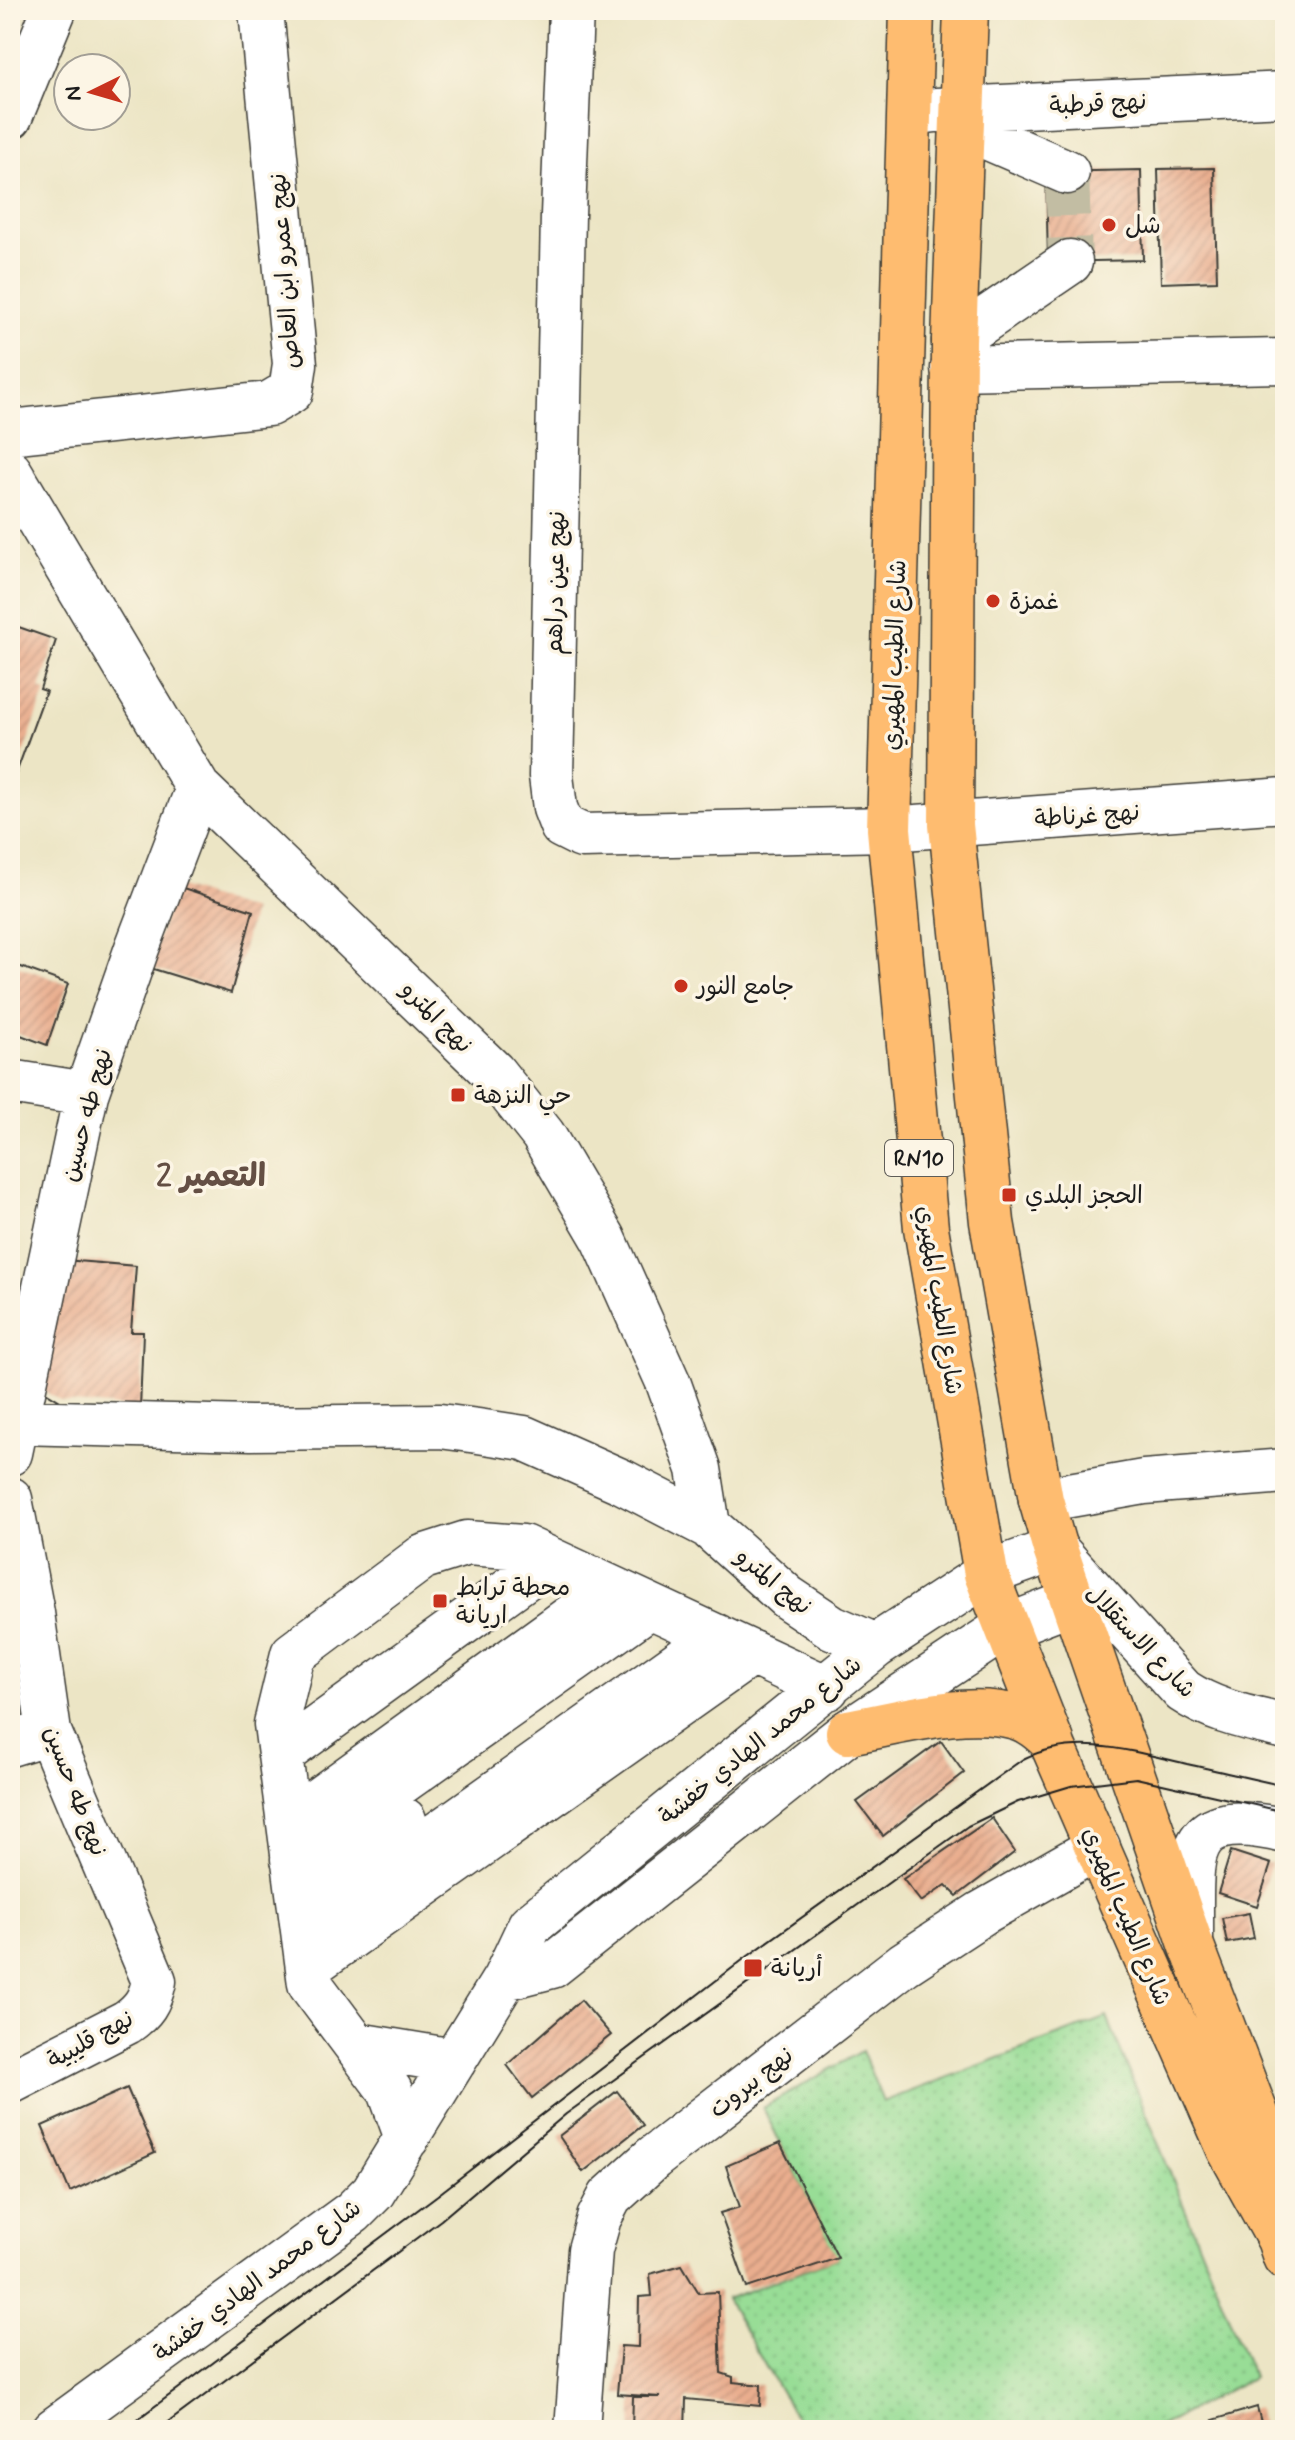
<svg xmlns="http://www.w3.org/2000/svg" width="1295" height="2440" font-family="Mynerve,'Playpen Sans Arabic',sans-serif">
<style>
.grass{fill:url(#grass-dots);stroke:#5a7c59;stroke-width:2}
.building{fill:url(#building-hatch)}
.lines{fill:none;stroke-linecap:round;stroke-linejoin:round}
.minor-tunnel{stroke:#c2bda3;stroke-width:44;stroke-dasharray:44 22;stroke-linecap:butt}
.minor-casing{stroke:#3b3a35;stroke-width:47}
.major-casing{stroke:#3b3a35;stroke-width:47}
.minor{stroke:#fff;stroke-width:44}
.major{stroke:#febc70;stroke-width:44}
.tram{stroke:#1c1c1c;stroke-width:2}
.poi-dot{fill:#c8321e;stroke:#fcf5e5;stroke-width:3}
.labels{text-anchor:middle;stroke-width:7;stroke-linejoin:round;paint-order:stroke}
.shield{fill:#fcf5e5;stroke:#5f5d58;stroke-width:2}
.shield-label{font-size:22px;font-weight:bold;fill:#1c1c1c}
.street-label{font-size:24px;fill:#1c1c1c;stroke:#fcf5e5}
.poi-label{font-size:24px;fill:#1c1c1c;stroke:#fcf5e5;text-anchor:start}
.district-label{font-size:32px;font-weight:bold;fill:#644f44;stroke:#fcf5e5}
</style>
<defs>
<pattern id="grass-dots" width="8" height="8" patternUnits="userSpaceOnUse" patternTransform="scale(2)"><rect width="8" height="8" fill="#98dd96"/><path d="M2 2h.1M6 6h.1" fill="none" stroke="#82bd81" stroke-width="1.8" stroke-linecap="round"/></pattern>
<pattern id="building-hatch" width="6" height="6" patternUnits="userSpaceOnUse" patternTransform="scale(2)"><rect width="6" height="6" fill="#e9ad8e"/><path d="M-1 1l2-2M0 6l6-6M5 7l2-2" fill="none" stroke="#c7947a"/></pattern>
</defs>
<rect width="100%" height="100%" fill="#fcf5e5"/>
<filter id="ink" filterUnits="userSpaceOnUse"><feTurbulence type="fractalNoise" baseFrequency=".0125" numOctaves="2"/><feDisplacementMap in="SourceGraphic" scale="16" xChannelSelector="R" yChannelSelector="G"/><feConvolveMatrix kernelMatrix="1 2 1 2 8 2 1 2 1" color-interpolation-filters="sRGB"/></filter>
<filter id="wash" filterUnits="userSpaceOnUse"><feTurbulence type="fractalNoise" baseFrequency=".006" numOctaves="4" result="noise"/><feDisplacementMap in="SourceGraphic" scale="32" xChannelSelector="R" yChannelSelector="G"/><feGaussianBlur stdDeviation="1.8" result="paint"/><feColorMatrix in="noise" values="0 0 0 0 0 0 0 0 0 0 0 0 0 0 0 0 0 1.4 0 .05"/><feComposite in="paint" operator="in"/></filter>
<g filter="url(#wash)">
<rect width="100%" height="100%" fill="#ece5c5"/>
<path class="grass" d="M1107 2017 1253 2377 1153 2430H803L726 2299 837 2258 763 2108 862 2051 883 2102Z"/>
<g id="blocks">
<path class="building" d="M1214 168 1217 281 1161 283 1158 169Z
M1141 170 1143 260 1048 262 1046 172Z
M10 624 56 640 40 689 46 691 10 790Z
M177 886 253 911 231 993 147 967Z
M10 963 68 984 47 1045 10 1031Z
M64 1260 136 1266 131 1332H143L140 1409 62 1402 31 1383Z
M941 1741 964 1773 883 1836 857 1802Z
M992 1818 1015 1852 957 1896 946 1885 921 1902 903 1879Z
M1231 1851 1271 1864 1257 1906 1218 1893Z
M1249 1913 1254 1938 1227 1943 1222 1918Z
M581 2000 611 2035 532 2098 507 2065Z
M127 2088 155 2153 70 2192 42 2126Z
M617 2091 643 2125 583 2172 559 2136Z
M780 2143 838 2258 747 2288 720 2213 740 2207 726 2166Z
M682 2265 699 2293 718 2292 721 2373 733 2377V2382L761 2385 760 2406 686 2399 685 2430H632L633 2397H660L617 2394 621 2346 638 2347 639 2297 652 2296 650 2274Z
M1257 2407 1263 2430H1218L1213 2420Z"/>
</g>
</g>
<g filter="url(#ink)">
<use href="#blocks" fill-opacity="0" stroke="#3b3a35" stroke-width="2"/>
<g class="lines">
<path class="minor-tunnel" d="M1067 172 1070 262"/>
<g class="minor-casing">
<path id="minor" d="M571 10 563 215 551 776 555 808 562 826 582 836 889 829 1285 800
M910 113 936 110 1285 94
M10 117 54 10
M961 126 1067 172
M954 341 1070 262
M953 368 1285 361
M10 432 269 404 291 391 295 364 261 10
M10 472 198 788 493 1072 543 1135 604 1239 668 1382 699 1469 708 1526 787 1597 832 1627 876 1646
M10 1082 86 1094
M17 1422 251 1428 440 1426 478 1431 524 1438 623 1482 708 1526
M10 1453 86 1094 137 948 198 788
M10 1499 32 1613 49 1732 154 1981C150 2001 143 2011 127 2022L10 2082
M1041 1500 1144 1482 1285 1471
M10 1744 49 1732
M280 1755 550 1560
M289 1821 611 1588
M293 1859 650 1606
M299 1895 404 1820
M303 1930 716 1636
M1191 1938C1192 1856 1179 1806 1285 1831
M308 1967 752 1653
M505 1978 552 1966 848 1732 1006 1627 1074 1601
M357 2045 454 2061
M407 2138 390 2091 310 1984 276 1724 293 1654 423 1557 467 1543 523 1547 827 1688
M54 2430 353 2212 373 2192 505 1978 530 1925 876 1646 986 1574 1055 1549 1183 1691C1214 1712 1249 1718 1285 1727
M577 2430 590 2250 599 2218 610 2197 653 2158 904 1964 982 1913 1098 1847"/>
</g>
<g class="major-casing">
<path id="major" d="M912 10 889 829 926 1228 986 1574 1054 1748 1229 2149 1279 2239 1285 2257
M966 10 954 341 951 825 992 1222 1041 1500 1055 1549 1191 1944 1264 2134 1275 2213
M848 1732C899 1723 965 1703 1016 1717 1030 1721 1041 1731 1052 1741"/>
</g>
<use href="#minor" class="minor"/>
<use href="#major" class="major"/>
<path class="tram" d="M123 2430 439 2194 744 1959 1023 1759C1076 1733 1132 1751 1187 1764 1220 1771 1252 1779 1285 1786
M158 2430 441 2220 566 2114 968 1826 1018 1802 1071 1786 1136 1778 1285 1812"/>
</g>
</g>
<g class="poi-dot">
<circle cx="1109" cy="225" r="8"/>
<circle cx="993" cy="601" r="8"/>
<circle cx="681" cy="986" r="8"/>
<rect x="450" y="1087" width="16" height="16" rx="4"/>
<rect x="1001" y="1187" width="16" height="16" rx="4"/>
<rect x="432" y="1593" width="16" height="16" rx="4"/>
<rect x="743" y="1958" width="20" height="20" rx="4"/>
</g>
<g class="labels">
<rect class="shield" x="885" y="1140" width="68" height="36" rx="6"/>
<g class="shield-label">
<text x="919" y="1166">RN10</text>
</g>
<g class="street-label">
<text transform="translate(1098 103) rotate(-3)" y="8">نهج قرطبة</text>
<text transform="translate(284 271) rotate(-94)" y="8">نهج عمرو ابن العاص</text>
<text transform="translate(555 583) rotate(-89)" y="8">نهج عين دراهم</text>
<text transform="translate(894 655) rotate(-88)" y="8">شارع الطيب المهيري</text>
<text transform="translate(1087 815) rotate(-4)" y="8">نهج غرناطة</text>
<text transform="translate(437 1017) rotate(45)" y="8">نهج المترو</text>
<text transform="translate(86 1115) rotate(-75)" y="8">نهج طه حسين</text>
<text transform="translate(940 1300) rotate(81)" y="8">شارع الطيب المهيري</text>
<text transform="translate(774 1581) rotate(39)" y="8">نهج المترو</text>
<text transform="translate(1141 1641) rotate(46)" y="8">شارع الاستقلال</text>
<text transform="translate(760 1740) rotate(-39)" y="8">شارع محمد الهادي خفشة</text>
<text transform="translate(76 1791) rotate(69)" y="8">نهج طه حسين</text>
<text transform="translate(1127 1916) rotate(67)" y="8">شارع الطيب المهيري</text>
<text transform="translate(90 2039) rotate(-29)" y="8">نهج قليبية</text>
<text transform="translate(751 2082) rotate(-38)" y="8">نهج بيروت</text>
<text transform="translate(257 2280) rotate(-37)" y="8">شارع محمد الهادي خفشة</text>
</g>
<g class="poi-label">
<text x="1125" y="233">شل</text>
<text x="1009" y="609">غمزة</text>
<text x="697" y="994">جامع النور</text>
<text x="474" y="1103">حي النزهة</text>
<text x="1025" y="1203">الحجز البلدي</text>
<text x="456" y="1595">محطة ترابط<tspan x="456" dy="28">اريانة</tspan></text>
<text x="771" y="1976">أريانة</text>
</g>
<g class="district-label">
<text x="211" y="1186">التعمير 2</text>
</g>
</g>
<rect width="1295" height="2440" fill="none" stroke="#fcf5e5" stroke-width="40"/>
<g transform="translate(92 92) rotate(265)"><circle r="38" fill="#fcf5e5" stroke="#a29e95" stroke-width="2"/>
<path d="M0-6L14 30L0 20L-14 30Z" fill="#c8321e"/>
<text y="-12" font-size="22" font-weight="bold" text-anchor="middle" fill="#1c1c1c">N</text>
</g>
</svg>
